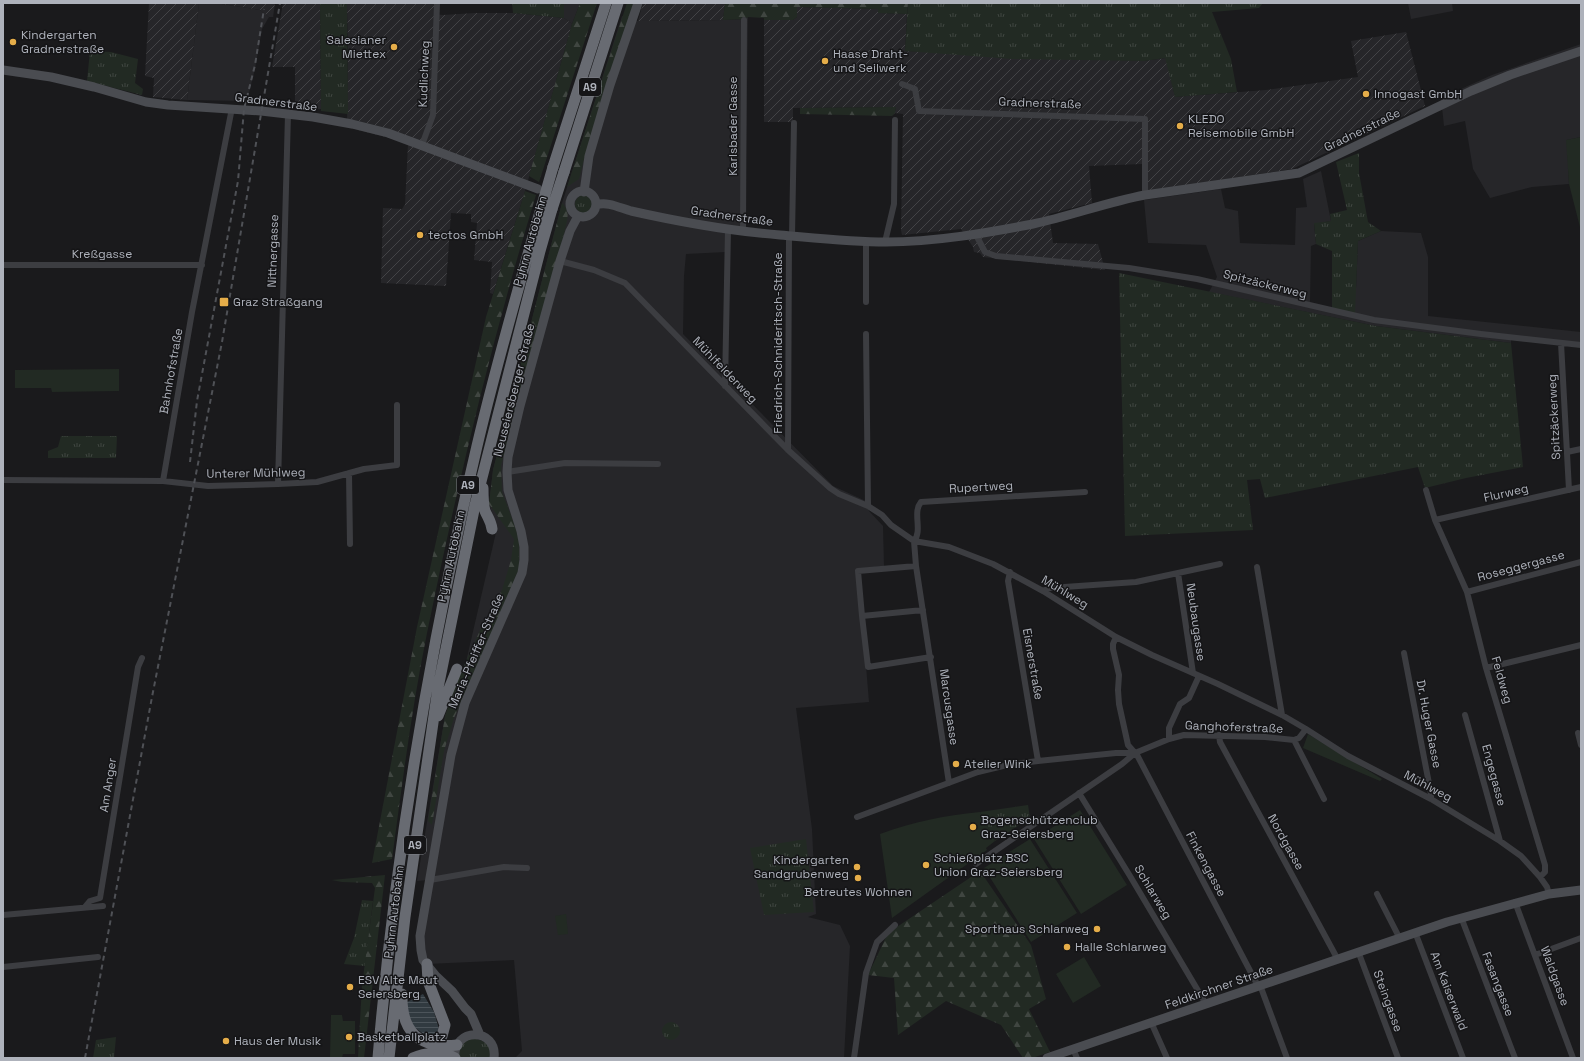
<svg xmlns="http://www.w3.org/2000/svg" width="1584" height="1061" font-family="'Space Grotesk',sans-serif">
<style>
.built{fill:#262629}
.industrial{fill:url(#industrial-furrows)}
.grass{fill:url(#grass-tufts)}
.forest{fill:url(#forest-firs)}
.garden{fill:#222a23}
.water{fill:url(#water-rules)}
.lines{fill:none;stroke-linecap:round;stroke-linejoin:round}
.street{stroke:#3c3d41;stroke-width:6}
.secondary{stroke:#4a4c51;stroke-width:9}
.highway{stroke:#686b72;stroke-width:11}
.rail{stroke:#4f5156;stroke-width:2;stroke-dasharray:5 4;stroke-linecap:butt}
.highway-bridge{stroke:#686b72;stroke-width:11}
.poi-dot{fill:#e5ad49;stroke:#151517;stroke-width:1.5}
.labels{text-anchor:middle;stroke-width:3;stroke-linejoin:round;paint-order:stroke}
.shield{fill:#151517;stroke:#80838a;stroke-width:1}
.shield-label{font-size:11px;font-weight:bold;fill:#aeb2bb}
.poi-label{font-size:12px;fill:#aeb2bb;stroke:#151517;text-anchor:start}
.street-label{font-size:12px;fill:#aeb2bb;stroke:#151517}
</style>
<defs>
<pattern id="industrial-furrows" width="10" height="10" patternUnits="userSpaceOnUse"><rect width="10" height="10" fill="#262629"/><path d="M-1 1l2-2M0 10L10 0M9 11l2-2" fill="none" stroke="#434346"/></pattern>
<pattern id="grass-tufts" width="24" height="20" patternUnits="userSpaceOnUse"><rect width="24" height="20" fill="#222a23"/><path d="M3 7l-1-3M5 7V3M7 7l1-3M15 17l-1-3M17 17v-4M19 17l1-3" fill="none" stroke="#404641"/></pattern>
<pattern id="forest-firs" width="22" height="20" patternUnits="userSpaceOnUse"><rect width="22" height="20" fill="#222a23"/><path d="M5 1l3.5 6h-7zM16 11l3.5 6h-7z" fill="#404641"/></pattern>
<pattern id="water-rules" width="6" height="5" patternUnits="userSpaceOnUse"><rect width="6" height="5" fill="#313a40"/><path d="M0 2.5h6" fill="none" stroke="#4c545a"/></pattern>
</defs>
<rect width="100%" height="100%" fill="#1a1a1c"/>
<path class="built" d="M199 3H216L260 10 269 17 262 29 255 69 247 101 187 100Z
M564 3H580L572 24 564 18Z
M1408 3H1452L1453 11 1411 19Z
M622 16 638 21H648L723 20 746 19 748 17 745 232 729 230 726 252 686 254 684 276 683 334 833 486 868 502 869 511 883 526 884 566 858 569 869 702 796 708 812 829 816 914 808 917 840 925 850 946 844 1058H515L522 1051 514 960 427 964 422 955 429 880 417 881 445 716 459 676 465 666 497 528 489 504 493 470 562 203Z
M1581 44V137L1567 140 1569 184 1532 187 1490 198 1473 169 1465 121 1444 126 1441 98 1492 75Z
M1321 171 1331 221 1314 224 1316 244 1311 246 1310 303 1332 309 1356 289 1358 241 1381 231 1421 233 1428 257V316L1581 332V345L1511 338V343L1376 326 1209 292 1217 277 1206 245 1148 243 1144 200 1221 189 1225 208 1238 211 1240 243 1295 245 1296 208 1307 207 1303 179Z"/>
<path class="industrial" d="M149 3H199L187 100 153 97 154 78 145 76Z
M216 3H275L273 17H269L260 10Z
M283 3H320L321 109H317V104H310L309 108H295V67H272Z
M347 3H434V14L443 15 475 13H513L564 18 572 24 525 191 493 294 490 293 492 262 474 260 477 223 471 222V214L451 213 446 286 381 283 383 208 402 209 405 205 408 144 394 139 347 127 348 50Z
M643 3H725L723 20 638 21Z
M797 7 878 9V13L907 14 905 51 1144 61 1166 58 1175 97 1266 90 1358 77 1351 41 1406 32 1425 106 1292 169 1143 192 1142 164 1089 166 1092 203 1049 214 1053 243 1098 244 1105 270 983 257 980 253 974 252 973 247 961 229 902 235 901 230 903 114 895 113 896 107 793 108V122H764V20H793L797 17Z"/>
<path class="grass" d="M320 3H347L348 114 321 111Z
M512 3H564V18L513 13Z
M908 3H1263L1259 8 1212 12 1231 59 1237 92 1175 97 1165 58 1144 61 1012 59 905 51Z
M90 51 111 52 138 59 135 83 143 89 142 95 87 81Z
M1359 153V173L1368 222 1381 231 1358 241 1355 314 1332 309V251L1316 244 1314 223 1331 221 1330 214 1347 210 1336 162Z
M575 204a9 9 0 1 1 18 0a9 9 0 1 1-18 0Z
M1119 273 1376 326 1511 343 1523 467 1466 478 1425 488 1418 467 1265 498 1260 479 1247 480 1253 530 1125 536Z
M61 436H117L116 458H48V451L58 447Z
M1028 805 1030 818 995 841 980 812Z
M806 839 814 912 764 915 750 848Z
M362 900 373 901 365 966 344 964 354 938Z
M662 1031a9 9 0 1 1 18 0a9 9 0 1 1-18 0Z
M116 1037 114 1058H93L96 1040Z
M472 1038C486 1041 490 1043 491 1058H458L461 1044Z"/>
<path class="forest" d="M580 3H597L539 182 529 176 572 24Z
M627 3H635L583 163 579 179 567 187Z
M725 3H908L907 14 878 13V9L797 7V17L793 20H764V18L748 17 746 19 723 20Z
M896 107 895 113 892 116 800 114V108Z
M525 191 536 195C492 339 457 485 427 633 412 707 402 784 392 859L372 863 417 627 486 317Z
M562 203C571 212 567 219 565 230L501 465 502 492 515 526 519 542V569L454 718 444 751 432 825 428 821 445 716 459 676 483 624 502 590 511 560 514 539 489 504 493 470Z
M980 871 1031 945 1046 999 1029 1009 1050 1052 1032 1058H1023L1001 1025 946 1001 898 1035 894 978 868 975 888 933Z
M385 875 364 1058H358L362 985 375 888 372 883 342 882 332 880Z"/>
<path class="garden" d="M1581 137V231L1569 184 1566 140Z
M119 369V391L52 392 51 388H15V370Z
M1308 734 1382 779 1380 781 1303 748Z
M1080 810 1127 885 1081 914 1034 839Z
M980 812 995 841 986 848 987 850 892 918 880 834C915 821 943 816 980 812Z
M1030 839 1077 913 1031 942 984 868Z
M566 914 568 934 558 935 555 916Z
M1084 957 1101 986 1073 1003 1056 974Z
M331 1015H342L343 1021H355V1054H343L342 1058H330Z"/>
<path class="water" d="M423 994 434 1012 439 1029 435 1034 427 1036C409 1024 408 1024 407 1002Z"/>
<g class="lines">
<path class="street" d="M902 84 915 89 919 111 1145 119V195
M422 145 433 115 437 3
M743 231 744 20
M975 233 985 252 996 256 1129 268 1197 279 1374 320 1481 334 1581 345
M792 236 794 123
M885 242 894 204 895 120
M560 261 594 270 625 283 788 450 830 488 839 494 868 506 882 515 891 525 914 541 949 547 993 564 1043 591 1116 637 1152 655 1218 684 1282 715 1306 729 1348 756 1431 799 1500 841 1521 856 1540 877 1547 887 1549 894
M3 265H202
M866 302V241
M866 334 868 506
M1561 343 1569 490
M725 386 728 230
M788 450 789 236
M1567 452 1581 449
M507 472 565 463 658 464
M349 473 350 544
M3 480 163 481 208 486 278 484 317 482 364 469 397 465V405
M163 481 192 312 232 108
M278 484 288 114
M1426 490 1435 520 1467 592 1486 668 1545 865V872L1540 877
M1435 520 1581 487
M914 541 916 566 949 783
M914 541C923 530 912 513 921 502L1085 492
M1257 567 1282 715
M1010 572 1008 581 1038 761
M1178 573 1193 673
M1043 591 1050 588 1136 582 1220 564
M1467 592 1581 562
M923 610 862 616 868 667 931 657
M862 616 858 571 916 566
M1404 653 1431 794V799
M1486 668 1581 645
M1465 715 1500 841
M1578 733 1581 745
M1219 735 1220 742 1337 958
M1169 739V728L1180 704 1189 698 1199 676
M1294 740 1324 799
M1136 753 1258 986
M1079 793 1130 876 1206 1004
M857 817 978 772 1007 765 1038 761 1116 753H1135L1169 739 1184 735 1265 737 1294 740 1299 738 1306 729
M976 864 1122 764 1135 753 1128 745 1119 704 1118 690 1119 675 1113 649V644L1116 637
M430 880 504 867 527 868
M1377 894 1399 937
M1515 902 1573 1058
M85 907 90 901 100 898 138 667 142 658
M3 915 103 906
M1461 917 1515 1058
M1415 932 1463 1058
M1358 951 1398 1058
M1535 955 1581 938
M3 967 98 957
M1260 985 1287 1058
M1151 1022 1167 1058
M1073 1049 1077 1058
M854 1058 866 973 877 942 895 925"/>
<path class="secondary" d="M3 70 51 77 94 87 146 102 168 105 261 111 313 117 352 124 388 133 538 189
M570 204a13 13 0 1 1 26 0a13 13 0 1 1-26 0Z
M584 192 589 156 610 85 638 3
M596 205C607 201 620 208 631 211 680 222 730 231 780 235 815 238 851 242 886 242 935 242 986 233 1033 224 1071 216 1107 202 1145 195L1299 173 1471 91 1510 75 1581 51
M480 1035 471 1014 465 1008 452 991 436 976 423 960 421 950 420 936 451 755 465 703 522 573 524 560V547L521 531 508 490 507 472 508 457 520 406 560 261 570 231 578 216
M455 1058C452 1027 498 1027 494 1058
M1047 1058 1447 922 1549 894 1581 890"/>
<path class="highway" d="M553 167 606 3
M564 172 618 3
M483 488C483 495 483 504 485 511 488 518 491 521 492 529
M438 716 457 669
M427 964 428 981 445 1025 442 1036 435 1041 427 1042
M402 994C401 1031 418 1049 457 1045
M378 1058C395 852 430 647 477 446 496 365 519 285 542 205
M389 1058 405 917 438 688 475 505 540 251 552 209
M413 1058C425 1052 443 1051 455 1058"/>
<path class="rail" d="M190 462 197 401 238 181 244 109 255 65 264 9
M85 1058 152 697 222 342 280 3"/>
<path class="highway-bridge" d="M542 205 553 167
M552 209 564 172"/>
</g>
<g class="poi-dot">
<circle cx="13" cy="42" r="4"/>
<circle cx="394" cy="47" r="4"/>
<circle cx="825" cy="61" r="4"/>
<circle cx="1366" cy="94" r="4"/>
<circle cx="1180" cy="126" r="4"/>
<circle cx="420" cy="235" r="4"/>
<rect x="219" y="297" width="10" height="10" rx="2"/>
<circle cx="956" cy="764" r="4"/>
<circle cx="973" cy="827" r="4"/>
<circle cx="926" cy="865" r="4"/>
<circle cx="857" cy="867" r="4"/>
<circle cx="858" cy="878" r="4"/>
<circle cx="1097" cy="929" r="4"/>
<circle cx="1067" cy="947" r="4"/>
<circle cx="350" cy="987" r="4"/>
<circle cx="349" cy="1037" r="4"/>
<circle cx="226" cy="1041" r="4"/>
</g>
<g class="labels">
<g class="shield">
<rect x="579" y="78" width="22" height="18" rx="3"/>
<rect x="457" y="476" width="22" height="18" rx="3"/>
<rect x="404" y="836" width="22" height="18" rx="3"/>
</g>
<g class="shield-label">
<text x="590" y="91">A9</text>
<text x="468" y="489">A9</text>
<text x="415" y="849">A9</text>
</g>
<g class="poi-label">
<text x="21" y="39">Kindergarten<tspan x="21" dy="14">Gradnerstraße</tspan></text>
<text x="386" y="44" text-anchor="end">Salesianer<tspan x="386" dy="14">Miettex</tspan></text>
<text x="833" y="58">Haase Draht-<tspan x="833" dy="14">und Seilwerk</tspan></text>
<text x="1374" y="98">Innogast GmbH</text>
<text x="1188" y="123">KLEDO<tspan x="1188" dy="14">Reisemobile GmbH</tspan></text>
<text x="428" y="239">tectos GmbH</text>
<text x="233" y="306">Graz Straßgang</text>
<text x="964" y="768">Atelier Wink</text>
<text x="981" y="824">Bogenschützenclub<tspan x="981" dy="14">Graz-Seiersberg</tspan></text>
<text x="934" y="862">Schießplatz BSC<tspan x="934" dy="14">Union Graz-Seiersberg</tspan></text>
<text x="849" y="864" text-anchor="end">Kindergarten<tspan x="849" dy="14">Sandgrubenweg</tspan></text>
<text x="858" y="896" text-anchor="middle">Betreutes Wohnen</text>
<text x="1089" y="933" text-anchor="end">Sporthaus Schlarweg</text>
<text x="1075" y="951">Halle Schlarweg</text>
<text x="358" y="984">ESV Alte Maut<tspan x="358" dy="14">Seiersberg</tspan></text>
<text x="357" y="1041">Basketballplatz</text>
<text x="234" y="1045">Haus der Musik</text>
</g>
<g class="street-label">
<text transform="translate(424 74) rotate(-88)" y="4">Kudlichweg</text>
<text transform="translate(276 102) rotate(7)" y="4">Gradnerstraße</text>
<text transform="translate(1040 103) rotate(2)" y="4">Gradnerstraße</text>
<text transform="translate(733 126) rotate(-90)" y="4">Karlsbader Gasse</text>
<text transform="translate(1362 130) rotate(-26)" y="4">Gradnerstraße</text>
<text transform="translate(732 216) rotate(8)" y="4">Gradnerstraße</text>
<text transform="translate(530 241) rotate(-74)" y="4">Pyhrn Autobahn</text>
<text transform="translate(273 251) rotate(-88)" y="4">Nittnergasse</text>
<text x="102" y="258">Kreßgasse</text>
<text transform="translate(1265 284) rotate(14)" y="4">Spitzäckerweg</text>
<text transform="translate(778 343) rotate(-90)" y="4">Friedrich-Schnideritsch-Straße</text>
<text transform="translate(725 370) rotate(46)" y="4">Mühlfelderweg</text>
<text transform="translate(171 371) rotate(-80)" y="4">Bahnhofstraße</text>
<text transform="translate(514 390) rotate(-76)" y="4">Neuseiersberger Straße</text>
<text transform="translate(1554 417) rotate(-93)" y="4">Spitzäckerweg</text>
<text transform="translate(256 473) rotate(-1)" y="4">Unterer Mühlweg</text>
<text transform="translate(981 487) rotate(-3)" y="4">Rupertweg</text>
<text transform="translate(1506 493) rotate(-13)" y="4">Flurweg</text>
<text transform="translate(451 556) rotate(-78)" y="4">Pyhrn Autobahn</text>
<text transform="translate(1521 566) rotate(-15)" y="4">Roseggergasse</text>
<text transform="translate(1065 592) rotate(31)" y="4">Mühlweg</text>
<text transform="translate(1196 622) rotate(82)" y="4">Neubaugasse</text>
<text transform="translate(476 651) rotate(-67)" y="4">Maria-Pfeiffer-Straße</text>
<text transform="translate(1033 664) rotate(80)" y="4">Eisnerstraße</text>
<text transform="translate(1502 680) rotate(74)" y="4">Feldweg</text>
<text transform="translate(949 707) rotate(82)" y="4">Marcusgasse</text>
<text transform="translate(1429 724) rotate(79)" y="4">Dr. Huger Gasse</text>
<text transform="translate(1234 727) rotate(2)" y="4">Ganghoferstraße</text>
<text transform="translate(1494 775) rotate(75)" y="4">Engegasse</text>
<text transform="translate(108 785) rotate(-81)" y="4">Am Anger</text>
<text transform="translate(1428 786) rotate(28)" y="4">Mühlweg</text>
<text transform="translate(1286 842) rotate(61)" y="4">Nordgasse</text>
<text transform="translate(1206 864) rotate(62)" y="4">Finkengasse</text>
<text transform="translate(1153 892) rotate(59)" y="4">Schlarweg</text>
<text transform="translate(394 912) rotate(-83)" y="4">Pyhrn Autobahn</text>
<text transform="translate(1555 976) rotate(70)" y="4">Waldgasse</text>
<text transform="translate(1498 984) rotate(69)" y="4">Fasangasse</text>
<text transform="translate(1219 987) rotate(-19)" y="4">Feldkirchner Straße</text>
<text transform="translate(1449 991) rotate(69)" y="4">Am Kaiserwald</text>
<text transform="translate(1388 1001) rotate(70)" y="4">Steingasse</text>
</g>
</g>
<rect width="1584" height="1061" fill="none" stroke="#aeb2bb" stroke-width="8"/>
</svg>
